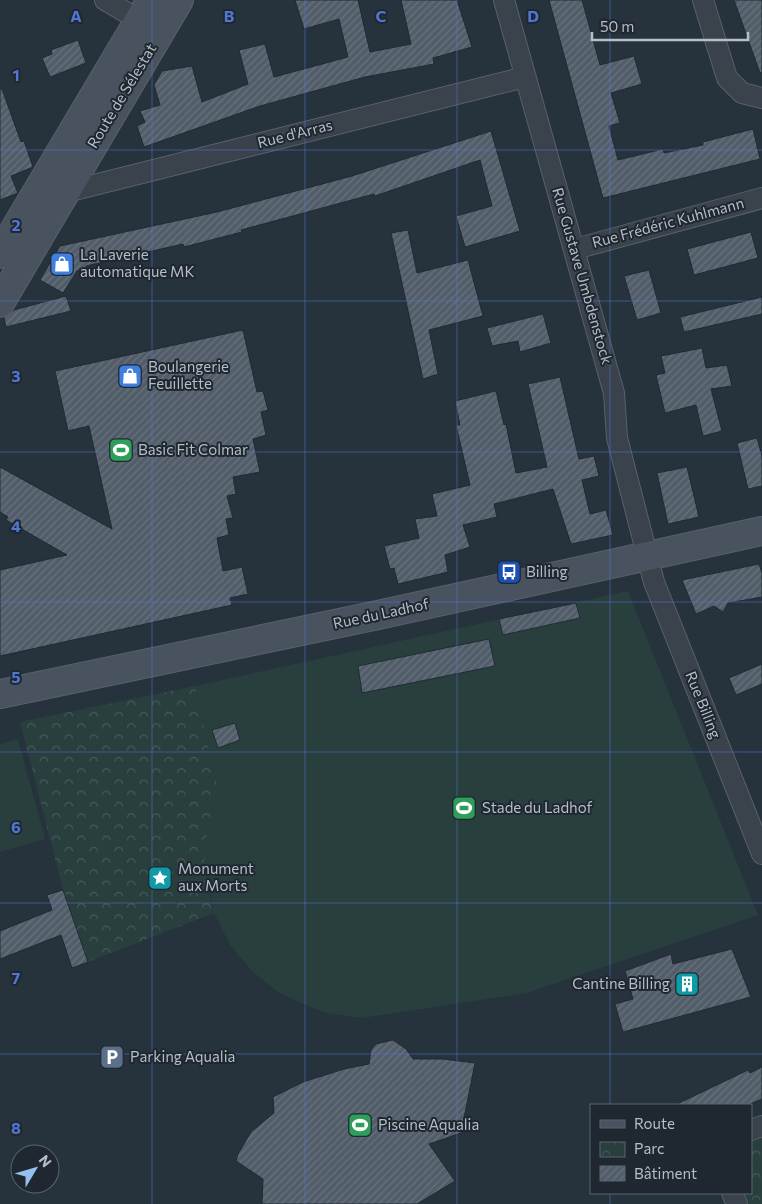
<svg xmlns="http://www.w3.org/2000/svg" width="762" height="1204" font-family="Commissioner,sans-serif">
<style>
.park{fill:url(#park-crowns)}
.pitch{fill:#293f3e}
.building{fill:url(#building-hatch);stroke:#212a33}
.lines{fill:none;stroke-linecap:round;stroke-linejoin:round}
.minor-casing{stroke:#58616a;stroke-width:22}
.secondary-casing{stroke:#58616a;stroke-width:30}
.minor{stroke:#3a434c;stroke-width:20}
.secondary{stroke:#48535f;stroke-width:28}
.grid{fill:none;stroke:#5375d2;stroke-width:1;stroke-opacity:0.55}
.labels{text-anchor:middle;stroke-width:4;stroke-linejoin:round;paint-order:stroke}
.street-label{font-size:15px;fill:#b6bec7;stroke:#1f2831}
.poi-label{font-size:15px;fill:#b6bec7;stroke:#1f2831;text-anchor:start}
.grid-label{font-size:16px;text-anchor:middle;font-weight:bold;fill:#5375d2;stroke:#1f2831;stroke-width:4;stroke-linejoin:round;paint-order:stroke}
</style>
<defs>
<pattern id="park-crowns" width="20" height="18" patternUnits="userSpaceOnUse" patternTransform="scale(1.25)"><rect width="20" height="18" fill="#293f3e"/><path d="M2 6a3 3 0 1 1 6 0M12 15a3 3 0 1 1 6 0" fill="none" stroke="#465958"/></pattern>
<pattern id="building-hatch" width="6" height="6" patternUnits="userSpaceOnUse" patternTransform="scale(1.25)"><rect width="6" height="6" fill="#525d6a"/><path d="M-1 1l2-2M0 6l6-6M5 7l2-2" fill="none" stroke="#69727e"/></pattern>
</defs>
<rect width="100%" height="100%" fill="#26323c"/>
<path class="park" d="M195 686 219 794 209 822V891L214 913 88 962 63 890 20 722Z
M762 1130V1204H743L738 1193H751V1135Z"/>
<path class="pitch" d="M628 591 758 915 527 993 362 1018 326 1013 296 1001 278 992 252 971 230 945 214 913 204 856 209 822 219 793 195 686Z
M18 739 45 839 0 852V744Z"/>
<path class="building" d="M295 0H358L370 52 411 44 401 0H457L472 47 433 58 434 64 365 77 260 106 144 147 137 126 145 122 140 111 160 105 154 85 162 71 192 66 202 102 248 84 239 50 265 44 274 77 348 57 339 19 304 29Z
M549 0H582L600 65 634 56 642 84 611 93 620 123 609 126 618 160 663 149 664 153 703 145V142L753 129 760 159 603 198Z
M734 0H762V72L760 73Z
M78 40 86 63 50 77 42 58 52 54 51 50Z
M0 89H2L21 142 24 141 33 167 11 176 18 193 0 200Z
M491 131 520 231 465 247 456 216 492 206 480 160 375 196 374 194 241 230 242 232 184 247 183 244 86 266V268L77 271 63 293 40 280 60 246 217 212 352 176Z
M408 230 417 273 468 260 483 316 429 330 438 374 423 379 391 233Z
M751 232 758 258 694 275 687 249Z
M649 270 661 313 637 320 624 276Z
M66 296 71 311 6 327 4 318 14 310Z
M762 297V314L684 332 680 317Z
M543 314 551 343 520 352 518 341 492 346 487 328Z
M243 330 257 392 263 391 268 410 261 412 266 435 253 439 260 472 233 477 236 494 227 496 233 518 226 519 229 535 217 538 223 571 242 567 248 594 230 598 232 605 0 656V570L67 555 6 520 8 517 0 512V467L112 529 89 426 68 431 55 371Z
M702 348 706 368 727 365 732 386 711 389 722 431 703 436 696 405 665 413 656 375 665 373 661 356Z
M560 377 579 459 594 456 599 476 582 480 590 514 606 510 613 535 571 544 553 489 494 504 497 517 463 525 470 547 445 555 448 572 398 584 394 568 390 569 384 546 419 538 415 519 437 516 432 494 470 485 456 425H460L455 401 496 391 504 425 506 424 516 473 547 467 528 384Z
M757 438 762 456V486L748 489 737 443Z
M687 467 699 517 668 524 657 473Z
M759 564 762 573V597L728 603 723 612 714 606 696 614 682 580Z
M576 603 580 618 503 635 499 619Z
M489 639 495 666 362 693 358 666Z
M762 664V684L736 695 729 678Z
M235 723 240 740 218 748 212 730Z
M63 890 88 962 72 968 61 935 0 959V931L52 910 47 895Z
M732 949 751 997 623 1032 615 1004 633 999 625 971 671 954 673 964Z
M393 1040 406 1049 413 1059H443L475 1063 461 1133 429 1144 455 1181 417 1204H262L263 1179 236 1161 238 1154 251 1132 274 1113 273 1097 303 1082 344 1069 369 1064 371 1050 376 1044Z
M762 1067V1099L748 1105H675L748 1070 750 1073Z"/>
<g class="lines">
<g class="minor-casing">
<path id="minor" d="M105 0 139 20
M504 0 614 393 617 438 654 582 762 854
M703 0 727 78 742 93 762 98
M66 192 525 77
M575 249 762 198
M751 1130 762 1126
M732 1193 737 1204"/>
</g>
<g class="secondary-casing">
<path id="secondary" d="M0 254 151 0
M0 303 179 0
M0 694 378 615 762 531"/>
</g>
<use href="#minor" class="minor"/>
<use href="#secondary" class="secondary"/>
</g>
<path class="grid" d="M152 0V1204M305 0V1204M457 0V1204M610 0V1105M0 150H762M0 301H762M0 452H762M0 602H762M0 752H762M0 903H762M0 1054H762M610 1193V1204"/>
<defs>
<g id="shop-square" transform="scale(1.25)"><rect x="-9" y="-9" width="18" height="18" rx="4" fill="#3f7fe0" stroke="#1f2831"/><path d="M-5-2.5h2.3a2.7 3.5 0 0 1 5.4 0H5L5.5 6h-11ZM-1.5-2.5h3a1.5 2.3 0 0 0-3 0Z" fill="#fff"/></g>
<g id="stadium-square" transform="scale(1.25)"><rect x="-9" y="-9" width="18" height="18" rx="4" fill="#2e9e5b" stroke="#1f2831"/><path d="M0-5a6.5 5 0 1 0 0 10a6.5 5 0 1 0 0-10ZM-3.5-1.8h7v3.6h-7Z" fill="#fff"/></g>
<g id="bus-square" transform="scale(1.25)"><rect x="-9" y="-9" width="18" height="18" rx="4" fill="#1a4fb4" stroke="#1f2831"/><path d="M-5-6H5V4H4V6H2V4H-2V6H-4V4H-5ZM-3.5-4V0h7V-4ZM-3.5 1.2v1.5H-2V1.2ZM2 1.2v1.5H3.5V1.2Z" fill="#fff"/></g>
<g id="sight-square" transform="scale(1.25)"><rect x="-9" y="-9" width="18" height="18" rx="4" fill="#0f9aa8" stroke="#1f2831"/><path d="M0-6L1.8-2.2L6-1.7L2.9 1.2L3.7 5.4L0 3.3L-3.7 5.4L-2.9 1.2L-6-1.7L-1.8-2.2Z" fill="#fff"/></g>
<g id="building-square" transform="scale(1.25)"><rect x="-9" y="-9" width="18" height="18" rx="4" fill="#0f9aa8" stroke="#1f2831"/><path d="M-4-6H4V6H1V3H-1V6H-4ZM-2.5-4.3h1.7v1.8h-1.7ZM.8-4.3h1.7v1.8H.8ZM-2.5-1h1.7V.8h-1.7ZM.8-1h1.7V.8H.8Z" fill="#fff"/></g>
<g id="parking-square" transform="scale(1.25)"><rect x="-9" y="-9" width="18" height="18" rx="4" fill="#5c6f8a" stroke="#1f2831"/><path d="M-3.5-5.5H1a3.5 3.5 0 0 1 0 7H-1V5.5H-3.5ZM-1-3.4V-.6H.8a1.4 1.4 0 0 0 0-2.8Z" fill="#fff"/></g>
</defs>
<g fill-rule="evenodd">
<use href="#shop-square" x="62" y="264"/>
<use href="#shop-square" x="130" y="376"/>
<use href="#stadium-square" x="121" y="450"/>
<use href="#bus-square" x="509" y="572"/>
<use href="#stadium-square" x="464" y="808"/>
<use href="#sight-square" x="160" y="878"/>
<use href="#building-square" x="687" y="984"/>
<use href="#parking-square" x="112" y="1057"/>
<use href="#stadium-square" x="360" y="1125"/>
</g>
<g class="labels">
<g class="street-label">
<text transform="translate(122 96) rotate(-59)" y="5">Route de Sélestat</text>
<text transform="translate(295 134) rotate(-14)" y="5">Rue d'Arras</text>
<text transform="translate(668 223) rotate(-15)" y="5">Rue Frédéric Kuhlmann</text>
<text transform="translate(582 276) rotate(74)" y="5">Rue Gustave Umbdenstock</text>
<text transform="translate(381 614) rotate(-12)" y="5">Rue du Ladhof</text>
<text transform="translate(703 705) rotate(68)" y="5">Rue Billing</text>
</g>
<g class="poi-label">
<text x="80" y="260">La Laverie<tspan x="80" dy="17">automatique MK</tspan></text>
<text x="148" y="372">Boulangerie<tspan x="148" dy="17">Feuillette</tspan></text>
<text x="138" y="455">Basic Fit Colmar</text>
<text x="526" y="577">Billing</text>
<text x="482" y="813">Stade du Ladhof</text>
<text x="178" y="874">Monument<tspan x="178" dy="17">aux Morts</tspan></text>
<text x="670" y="989" text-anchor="end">Cantine Billing</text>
<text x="130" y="1062">Parking Aqualia</text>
<text x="378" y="1130">Piscine Aqualia</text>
</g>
</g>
<g class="grid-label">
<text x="76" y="22">A</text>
<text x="229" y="22">B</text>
<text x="381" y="22">C</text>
<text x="533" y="22">D</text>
<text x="16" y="81">1</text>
<text x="16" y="231">2</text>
<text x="16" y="382">3</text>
<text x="16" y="532">4</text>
<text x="16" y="683">5</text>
<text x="16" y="833">6</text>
<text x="16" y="984">7</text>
<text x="16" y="1134">8</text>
</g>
<rect x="590" y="1104" width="162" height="90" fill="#1f2831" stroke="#5b646d"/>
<rect x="600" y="1120" width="25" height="8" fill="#48535f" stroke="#5b646d"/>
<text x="634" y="1129" font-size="15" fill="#b6bec7">Route</text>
<rect x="600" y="1142" width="25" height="15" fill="url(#park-crowns)" stroke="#5b646d"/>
<text x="634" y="1154" font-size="15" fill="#b6bec7">Parc</text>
<rect x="600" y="1166" width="25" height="15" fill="url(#building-hatch)" stroke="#5b646d"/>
<text x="634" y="1179" font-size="15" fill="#b6bec7">Bâtiment</text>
<g transform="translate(35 1169) rotate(52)"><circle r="24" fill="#1f2831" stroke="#5b646d"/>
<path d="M0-4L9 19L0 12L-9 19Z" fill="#94c0ef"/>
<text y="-8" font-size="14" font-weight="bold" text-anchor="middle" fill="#b6bec7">N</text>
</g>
<path d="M592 32v8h156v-8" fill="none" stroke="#b6bec7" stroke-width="2.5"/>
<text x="600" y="32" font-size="15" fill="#b6bec7" stroke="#1f2831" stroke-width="4" paint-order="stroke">50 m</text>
</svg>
